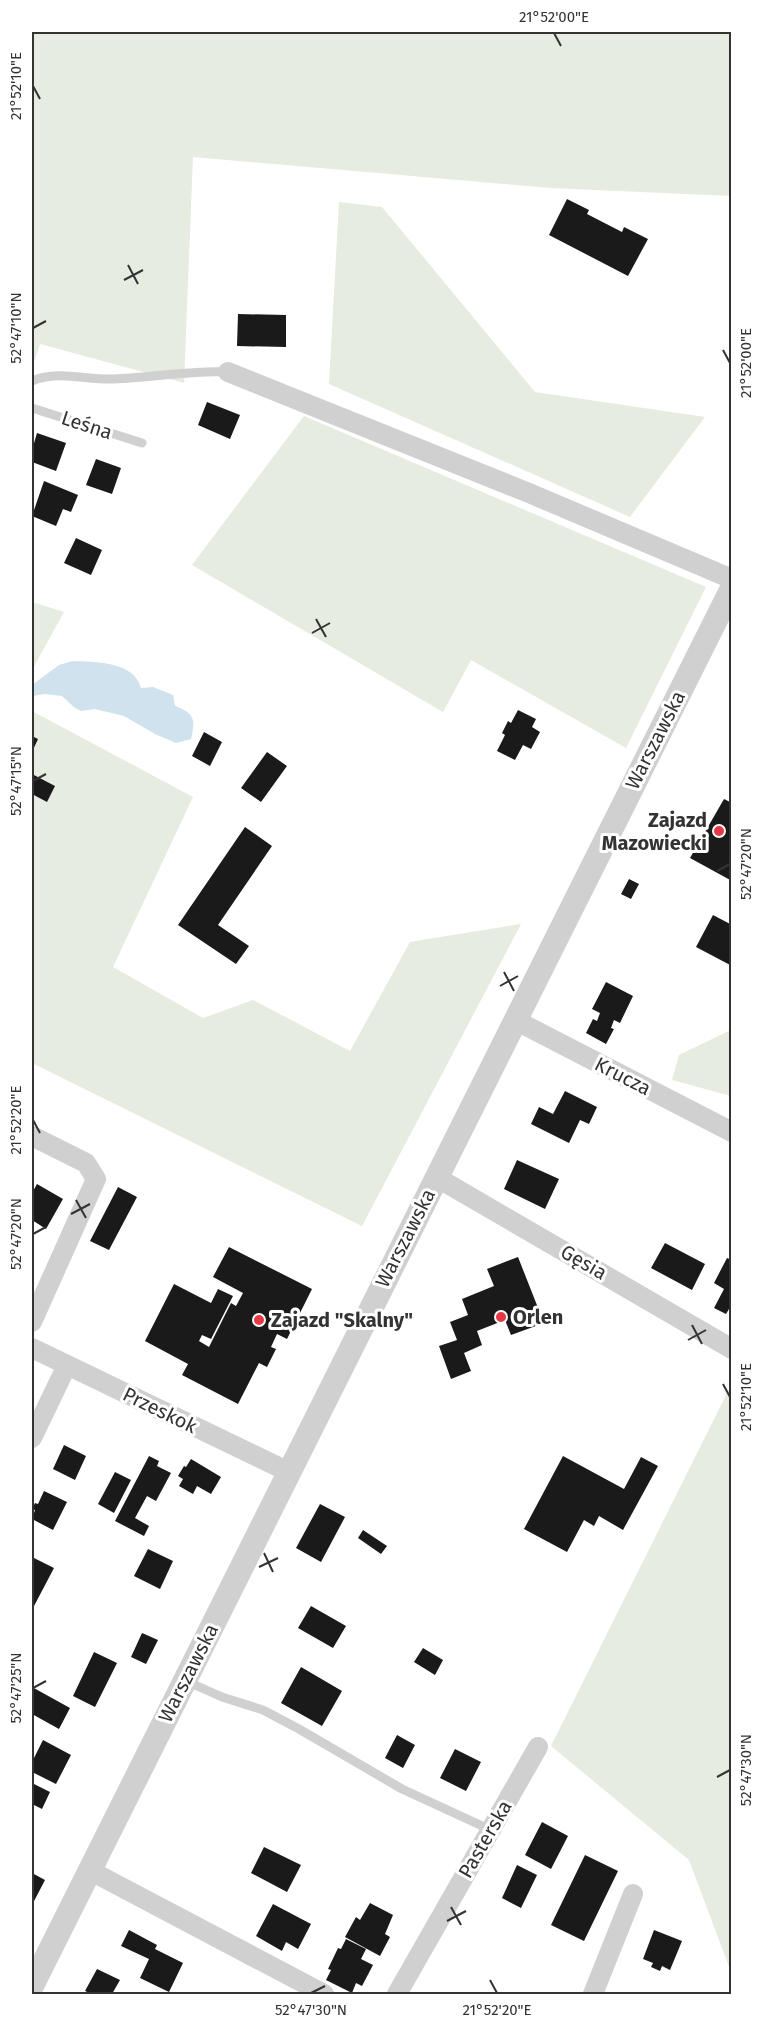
<svg xmlns="http://www.w3.org/2000/svg" width="763" height="2026" font-family="'Fira Sans',sans-serif">
<style>
.green{fill:#e6ecdf}
.water{fill:#cfe2ee}
.building{fill:#1a1a1a}
.lines{fill:none;stroke-linecap:round;stroke-linejoin:round}
.service{stroke:#d0d0d0;stroke-width:9}
.minor{stroke:#d0d0d0;stroke-width:20}
.tertiary{stroke:#d0d0d0;stroke-width:24}
.ticks{fill:none;stroke:#333;stroke-width:2}
.poi-dot{fill:#e63946;stroke:#fff;stroke-width:2}
.labels{text-anchor:middle;stroke-width:6;stroke-linejoin:round;paint-order:stroke}
.street-label{font-size:20px;fill:#333;stroke:#fff}
.poi-label{font-size:20px;font-weight:bold;fill:#333;stroke:#fff;text-anchor:start}
.neatline{fill:none;stroke:#333;stroke-width:2}
.ticks-label{font-size:15px;text-anchor:middle;fill:#333}
</style>
<rect width="100%" height="100%" fill="#fff"/>
<path class="green" d="M32 32H731V196L551 188 193 157 184 383 40 344 32 368Z
M339 202 382 207 535 392 705 417 630 517 329 384Z
M304 416 706 587 626 748 471 660 443 712 192 565Z
M32 602 64 612 32 670Z
M32 711 193 797 113 967 203 1018 253 1000 350 1051 410 942 521 924 362 1226 32 1063Z
M731 1030V1096L672 1080 679 1055Z
M731 1385V1972L689 1860 551 1746Z"/>
<path class="water" d="M72 661C95 662 134 661 141 688L153 687 173 695 175 706C194 713 196 719 191 739L176 743 155 734 124 716 95 709 81 711 75 708 62 696 45 694 32 696V685L59 665Z"/>
<path class="building" d="M567 199 589 210 587 214 622 232 624 227 648 239 628 276 549 235Z
M238 314 286 315V347L237 346Z
M207 402 240 415 230 439 198 425Z
M37 433 66 443 56 471 32 462V450Z
M96 459 121 468 112 494 86 485Z
M44 481 78 495 71 512 63 509 56 526 32 516Z
M76 538 102 550 91 575 64 563Z
M518 710 536 719 532 727 540 732 531 749 523 745 515 760 497 751 505 735 502 733 508 721 511 723Z
M204 732 222 742 210 766 192 756Z
M32 736 38 739 32 752Z
M267 752 287 766 261 802 241 788Z
M32 774 55 786 47 802 32 794Z
M724 799 732 803V881L690 858Z
M245 827 272 846 218 925 249 946 236 964 178 925Z
M629 879 639 884 631 899 621 894Z
M713 915 732 925V966L696 947Z
M606 982 633 996 620 1023 614 1020 611 1028 614 1029 606 1044 586 1033 593 1019 597 1021 600 1013 592 1009Z
M565 1091 597 1107 589 1124 580 1120 569 1143 531 1124 539 1107 553 1114Z
M517 1160 559 1179 545 1209 504 1189Z
M37 1184 63 1199 46 1229 32 1220V1193Z
M118 1187 137 1197 109 1250 90 1241Z
M665 1243 705 1264 692 1290 651 1268Z
M229 1247 312 1289 287 1339 277 1334 271 1347 276 1349 267 1367 259 1363 238 1404 182 1375 188 1364 145 1341 174 1284 211 1303 218 1289 233 1296 211 1339 202 1335 199 1341 209 1347 231 1303 236 1306 243 1293 213 1277Z
M518 1257 544 1323 511 1335 505 1320 477 1331 482 1345 464 1353 471 1371 451 1379 439 1346 457 1340 450 1322 468 1315 462 1299 494 1286 487 1269Z
M727 1258 732 1260V1304L726 1314 714 1308 724 1289 714 1283Z
M64 1445 86 1456 75 1480 53 1469Z
M149 1456 159 1461 157 1466 171 1473 156 1501 147 1496 135 1518 149 1526 144 1536 115 1521Z
M563 1456 624 1489 641 1457 658 1466 623 1530 599 1516 594 1526 584 1520 567 1552 524 1529Z
M191 1459 221 1477 211 1494 197 1486 193 1494 179 1486 183 1479 178 1476 184 1466 186 1467Z
M115 1472 131 1480 114 1513 98 1504Z
M44 1491 67 1502 53 1530 32 1519 35 1510 32 1509 35 1503 38 1504Z
M320 1504 345 1517 321 1562 296 1548Z
M363 1530 387 1546 381 1554 358 1538Z
M148 1549 173 1561 160 1589 134 1576Z
M32 1557 54 1568 34 1606 32 1605Z
M311 1606 346 1626 333 1648 298 1628Z
M142 1633 158 1640 146 1664 131 1657Z
M423 1648 443 1660 435 1675 414 1662Z
M94 1652 117 1663 95 1707 73 1696Z
M301 1667 342 1691 322 1726 281 1703Z
M32 1687 70 1708 59 1729 32 1714Z
M397 1735 415 1745 403 1768 385 1758Z
M43 1740 71 1755 56 1784 32 1772V1762Z
M455 1749 481 1762 466 1791 440 1778Z
M32 1783 50 1792 42 1809 32 1804Z
M542 1822 568 1836 551 1869 525 1855Z
M264 1847 301 1865 287 1892 251 1873Z
M585 1855 618 1871 584 1941 551 1925Z
M517 1865 537 1875 521 1908 502 1898Z
M32 1873 45 1880 32 1905Z
M370 1903 393 1915 385 1934 390 1937 380 1956 345 1937 356 1917 360 1920Z
M273 1904 311 1924 298 1949 286 1942 282 1951 256 1936Z
M129 1930 157 1945 155 1949 183 1963 169 1992 140 1978 149 1959 121 1946Z
M654 1930 682 1941 670 1970 662 1966 660 1971 651 1967 653 1963 643 1959Z
M346 1939 366 1949 361 1959 373 1965 362 1986 356 1983 352 1993 326 1980 331 1970 328 1969 338 1948 341 1949Z
M97 1969 120 1980 112 1994H92L85 1991Z"/>
<g class="lines">
<path class="service" d="M32 381C58 370 85 380 113 379 152 378 190 370 228 372
M32 408 142 443
M186 1681 222 1697 263 1710 299 1729 402 1789 491 1830"/>
<path class="minor" d="M228 372 529 493 732 579
M515 1020 732 1132
M32 1136 86 1163 96 1179 32 1322
M436 1177 732 1349
M32 1348 289 1472
M32 1438 67 1365
M89 1870 324 1994
M397 1994 538 1747
M593 1994 633 1894"/>
<path class="tertiary" d="M32 1986 732 588"/>
</g>
<path class="ticks" d="M554 33 561 46M33 86 40 99M128 265 138 284M124 280 143 270M33 328 46 321M723 350 730 363M316 619 326 637M312 633 330 623M33 781 46 774M717 871 730 864M504 972 514 991M500 986 518 976M33 1120 40 1133M76 1200 86 1218M71 1214 90 1204M33 1234 46 1227M692 1325 702 1344M688 1340 706 1330M723 1384 730 1397M264 1553 273 1572M259 1567 278 1558M33 1688 46 1681M717 1777 730 1770M451 1907 461 1925M447 1921 466 1911M490 1980 497 1993M311 1993 325 1986"/>
<g class="poi-dot">
<circle cx="719" cy="831" r="6"/>
<circle cx="501" cy="1317" r="6"/>
<circle cx="259" cy="1320" r="6"/>
</g>
<g class="labels">
<g class="street-label">
<text transform="translate(87 425) rotate(18)" y="7">Leśna</text>
<text transform="translate(655 740) rotate(-63)" y="7">Warszawska</text>
<text transform="translate(623 1076) rotate(27)" y="7">Krucza</text>
<text transform="translate(405 1238) rotate(-63)" y="7">Warszawska</text>
<text transform="translate(584 1262) rotate(30)" y="7">Gęsia</text>
<text transform="translate(160 1410) rotate(26)" y="7">Przeskok</text>
<text transform="translate(188 1673) rotate(-63)" y="7">Warszawska</text>
<text transform="translate(485 1839) rotate(-60)" y="7">Pasterska</text>
</g>
<g class="poi-label">
<text x="707" y="827" text-anchor="end">Zajazd<tspan x="707" dy="23">Mazowiecki</tspan></text>
<text x="513" y="1324">Orlen</text>
<text x="271" y="1327">Zajazd "Skalny"</text>
</g>
</g>
<rect width="763" height="2026" fill="none" stroke="#ffffff" stroke-width="66"/>
<rect x="33" y="33" width="697" height="1960" class="neatline"/>
<g class="ticks-label">
<text x="554" y="22">21°52'00"E</text>
<text transform="translate(16 86) rotate(-90)" y="5">21°52'10"E</text>
<text transform="translate(16 328) rotate(-90)" y="5">52°47'10"N</text>
<text transform="translate(746 363) rotate(-90)" y="5">21°52'00"E</text>
<text transform="translate(16 781) rotate(-90)" y="5">52°47'15"N</text>
<text transform="translate(746 864) rotate(-90)" y="5">52°47'20"N</text>
<text transform="translate(16 1120) rotate(-90)" y="5">21°52'20"E</text>
<text transform="translate(16 1234) rotate(-90)" y="5">52°47'20"N</text>
<text transform="translate(746 1397) rotate(-90)" y="5">21°52'10"E</text>
<text transform="translate(16 1688) rotate(-90)" y="5">52°47'25"N</text>
<text transform="translate(746 1770) rotate(-90)" y="5">52°47'30"N</text>
<text x="311" y="2015">52°47'30"N</text>
<text x="497" y="2015">21°52'20"E</text>
</g>
</svg>
